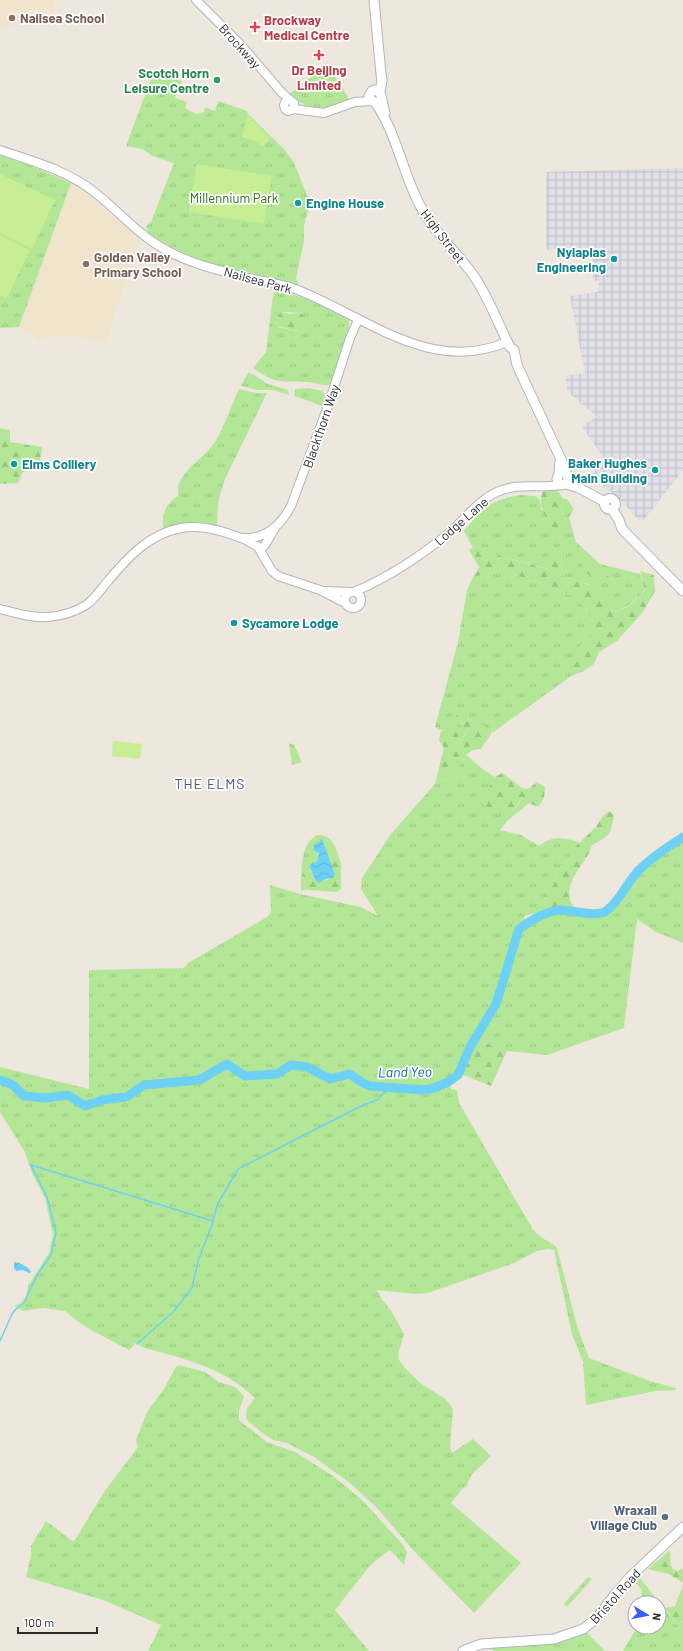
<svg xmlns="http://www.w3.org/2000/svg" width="683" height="1651" font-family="Barlow,sans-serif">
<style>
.industrial{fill:url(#industrial-grid)}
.education{fill:#f0e4cc}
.grass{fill:url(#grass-tufts);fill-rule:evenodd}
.forest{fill:url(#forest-firs)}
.pitch{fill:#c8ee93}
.water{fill:url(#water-waves)}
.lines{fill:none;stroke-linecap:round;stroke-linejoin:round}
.stream{stroke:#6cd1f4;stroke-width:1.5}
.river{stroke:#6cd1f4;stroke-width:9}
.tertiary-casing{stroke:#b1b4c0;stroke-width:10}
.secondary-casing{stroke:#b1b4c0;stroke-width:11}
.tertiary{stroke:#fff;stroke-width:8}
.secondary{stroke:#fff;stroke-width:9}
.education-dot{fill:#8d6e63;stroke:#fff;stroke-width:1.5}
.health-dot{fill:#e0444e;stroke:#fff;stroke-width:1.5}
.leisure-dot{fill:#2e9e5b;stroke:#fff;stroke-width:1.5}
.culture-dot{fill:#0f9aa8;stroke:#fff;stroke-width:1.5}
.service-dot{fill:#5c6f8a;stroke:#fff;stroke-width:1.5}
.labels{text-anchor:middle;stroke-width:3.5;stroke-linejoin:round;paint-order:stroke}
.education-label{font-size:13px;font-weight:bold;fill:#785e54;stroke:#fff;text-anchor:start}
.health-label{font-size:13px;font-weight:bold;fill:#be3a42;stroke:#fff;text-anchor:start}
.street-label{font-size:13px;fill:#2c2c2c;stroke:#fff}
.leisure-label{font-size:13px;font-weight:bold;fill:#27864d;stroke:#fff;text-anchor:end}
.park-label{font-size:13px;fill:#2a6d17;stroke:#fff}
.culture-label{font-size:13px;font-weight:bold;fill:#0d838f;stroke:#fff;text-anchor:start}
.service-label{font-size:13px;font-weight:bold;fill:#4e5e75;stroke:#fff;text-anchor:end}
.neighbourhood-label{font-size:14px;letter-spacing:1px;fill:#49537f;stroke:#fff}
.water-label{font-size:14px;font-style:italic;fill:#076fa4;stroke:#fff}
</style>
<defs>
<pattern id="industrial-grid" width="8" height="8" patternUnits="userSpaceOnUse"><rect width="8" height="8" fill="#e0dee6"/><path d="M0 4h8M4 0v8" fill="none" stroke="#c0bfc5"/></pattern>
<pattern id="grass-tufts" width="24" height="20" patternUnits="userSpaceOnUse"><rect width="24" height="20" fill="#b3e797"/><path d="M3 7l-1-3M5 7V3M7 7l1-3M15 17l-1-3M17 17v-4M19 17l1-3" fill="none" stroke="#9ac682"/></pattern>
<pattern id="forest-firs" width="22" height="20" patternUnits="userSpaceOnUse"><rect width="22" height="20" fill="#b3e797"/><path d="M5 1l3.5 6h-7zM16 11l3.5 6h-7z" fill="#9ac682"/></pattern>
<pattern id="water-waves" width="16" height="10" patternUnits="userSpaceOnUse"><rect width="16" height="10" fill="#6cd1f4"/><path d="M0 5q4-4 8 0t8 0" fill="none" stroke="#5eb4d1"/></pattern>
</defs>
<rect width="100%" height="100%" fill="#eee7dd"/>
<path class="industrial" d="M683 168V470L643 521 638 519 616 495 589 477 604 459 582 426 597 417 567 391 566 376 585 373 570 296 598 292 599 281 593 280 592 249 546 250V172Z"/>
<path class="education" d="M0 0H55V13L30 8 22 22 0 29Z
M71 183 91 196 97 205 114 218 120 220 140 238 133 256 106 342 75 336 50 337 38 340 30 332 19 327Z"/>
<path class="grass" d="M328 65 348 97V100C325 110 310 113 289 94L302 85 305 80 310 78Z
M154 71 182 81 175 98 187 102 185 108 196 114 204 112 205 107 215 111 218 101 247 111V113L285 150 294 163 310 202 304 226V241L296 278 299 287C268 275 235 271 204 261 184 254 166 244 148 234L146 226 151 222 174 163 153 156 142 149 126 146Z
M0 155 30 165 71 183 19 327 0 328Z
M274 288 310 300 349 320C351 332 335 370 331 384L329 385C322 386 315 382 307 382 279 381 277 384 253 368L266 352ZM281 312 302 313 297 331C291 332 286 327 279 328L276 322Z
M249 372 268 384 288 390 289 395 273 390H257L242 386 241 385Z
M308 388 323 391 326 398 323 406 294 396 295 389Z
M239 389 256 393H267L225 479 218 502 217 526C200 523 180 523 163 529 162 514 165 504 178 496 179 493 178 490 178 487 182 470 205 457 215 442 225 426 231 406 239 389Z
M522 495 536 496 540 501 541 510 565 520 561 509 564 501 563 499H567L574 509 569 518 576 542 600 564 640 574 645 589C637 600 628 607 615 612L610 610 588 584 562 576 561 548 558 545 555 549 549 569 485 552 476 546 473 548 464 531C481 509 494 498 522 495Z
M502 570 575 596 589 613 594 625 590 638 580 646 573 672H582L571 676 492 733 493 727 482 726 468 719V729L461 741 456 738 459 735C450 730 443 733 435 727L458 642 467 590 473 577Z
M289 743 294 745 302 762 292 765Z
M466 755 485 771 495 777 481 800 498 813C510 811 519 810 522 797L529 803 507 821 500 830 521 835 539 846C553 835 563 838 579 842L565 865 556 871 554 884 545 895 547 910 524 916V919L575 911 593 915 604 913 620 898 635 876 644 867 683 839V943L656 932 637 919 624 1028 547 1055 507 1051 478 1040 458 1078 450 1084 451 1089 457 1090 459 1103 532 1228C542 1241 548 1239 557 1248L577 1326 589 1358 650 1381 676 1388V1390L655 1391 586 1405 583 1362 572 1334 554 1250 547 1249 537 1251 514 1263 428 1293 414 1294 377 1290 381 1298 392 1312 404 1334 398 1355 399 1360 405 1368 420 1383 444 1398 449 1403 453 1409 450 1449 452 1453 473 1439 491 1456 472 1474 466 1487 462 1489 451 1503 521 1563 474 1613 414 1551 377 1508 350 1483 314 1457 287 1443 273 1440 261 1432 248 1421 246 1417 247 1408 255 1398C221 1366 184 1359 142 1347L136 1343 129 1350 91 1330 77 1321 65 1311 43 1308 23 1311 14 1306 21 1303 26 1297 28 1286 49 1253 53 1235 45 1198 32 1173 25 1152 0 1112V1067L89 1089V970L184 968 188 963 267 917 271 913 270 885 300 894 361 907 378 916 361 889 362 878 391 834 435 784 453 776Z
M317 835C328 834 333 841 337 851L326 839H321L317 843V852L319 855 316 862 311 860 303 876 307 890H301C302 872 299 845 317 835Z
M179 1365 205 1372 219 1382 235 1387 244 1396 239 1411V1420L240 1421 267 1442 295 1452 333 1476 362 1500 404 1546 407 1553 404 1565 390 1550 374 1562 368 1568 335 1610 369 1651H148L161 1625 103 1600 26 1577 31 1556V1546L46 1521 72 1541 75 1540 104 1492 138 1447 136 1440 147 1412 164 1389 175 1368Z
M588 1577 592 1579 567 1607 564 1604Z
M639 1577 680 1628 683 1621V1651H623L637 1627H659V1603H641L642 1590 634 1581Z
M586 1632 605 1651H494L486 1645 559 1641Z"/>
<path class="forest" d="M281 312 289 314 300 313 305 316V322L299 330 293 331 286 328 277 327 276 320Z
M0 428 10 430V442L42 447 39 467 23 472 18 483 0 484Z
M543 489 558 491 564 500 561 509 565 520 562 530 553 529C543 513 538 508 543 489Z
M558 545 561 547 562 576C580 582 608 587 610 610L615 612C628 608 637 600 645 590L640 571 654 575 655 591 642 613 617 641 599 652 594 664 582 672H573L572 663 580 646 590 638 594 625 589 613 575 596 502 570 473 577 479 567 469 550 476 546 485 552 548 569 555 549Z
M584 558 592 567 614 580 613 584C598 584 583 575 580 559Z
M456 715C469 719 479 726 493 727 492 736 485 741 481 749L473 750 466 755 453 776 435 784 444 748 439 740 441 731H452L459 734 457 738 461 741 468 730 457 723Z
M502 773 522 788 528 789 537 782 545 787 544 798 538 807 529 803 522 797C518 810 503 817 490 810 487 808 484 804 481 800L495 777Z
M609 811 614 815C611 835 609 836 592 845 586 867 556 885 576 910L561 908 547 910 545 895 554 884 556 871 565 865 576 846 596 827 603 816Z
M322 839H326L337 851 341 864V889L337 892 307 890 303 876 304 863H307L311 860 316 862 309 867 317 882 328 880 334 871Z
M478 1040 507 1051 491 1086 461 1074Z
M670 1550C671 1558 668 1569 678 1571L683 1568V1583L669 1574 648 1569Z
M683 1585V1621L680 1628 665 1608 675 1606Z"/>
<path class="pitch" d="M247 115 270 138 263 146 252 140 242 137Z
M197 164 272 176 264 224 189 212Z
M0 174 55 200 32 249 0 233Z
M0 235 30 250 7 298 0 295Z
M113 741 142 744 140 759 112 756Z"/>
<path class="water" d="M321 839H322L335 874 333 878 326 879 319 883 316 881 309 866 317 861 319 853 314 851C312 844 318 844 321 839Z
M14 1262C18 1262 30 1267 31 1272L29 1273 23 1270 16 1271 14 1268Z"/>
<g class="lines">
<path class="stream" d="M0 1341 12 1314 16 1309 24 1303 37 1275 51 1255 56 1233 47 1197 31 1165 213 1221 217 1205 238 1169 361 1106 377 1100 390 1087
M137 1344 173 1312 192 1288 198 1261 213 1222"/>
<path class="river" d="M0 1080 13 1085 24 1096 46 1098 68 1095 85 1106 102 1100 126 1097 144 1085 199 1080 227 1064 245 1076 277 1074 291 1065 307 1067 330 1079 349 1074C357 1078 362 1084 370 1086L423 1090 434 1088 448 1082 458 1075 470 1047 496 1004 519 929C531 920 546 911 561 910 573 910 597 918 606 911 620 901 627 882 639 870 652 857 668 847 683 837"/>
<g class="tertiary-casing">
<path id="tertiary" d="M196 0 242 46 282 93 294 103V109L288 111 285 109 284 105 286 101 289 100
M294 109 324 113 355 102 372 101
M0 150C32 161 66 170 93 191 118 210 138 235 166 250 191 264 221 271 249 278 262 281 276 283 290 287 361 312 427 376 507 342
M244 538C266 539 281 525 291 506L327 409 350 338 358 320
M258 547 272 571 278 576 320 590 345 603
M325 591 351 592
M345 600a8 8 0 1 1 16 0a8 8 0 1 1-16 0Z
M354 592C389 577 421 556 450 532 464 520 480 499 497 492 519 482 539 489 560 485
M0 609C15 613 32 618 48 617 60 616 75 612 86 605 95 599 101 589 108 581 128 557 149 534 181 528 202 524 227 532 246 540 251 542 256 547 262 548L265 545 275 528"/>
</g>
<g class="secondary-casing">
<path id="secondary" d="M374 0 381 74 382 80 380 92
M375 102C398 135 403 177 423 211 437 235 458 254 474 276 489 298 498 324 510 347L514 350 517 365 565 468 568 478 579 488 605 502
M375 102 372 101 369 96 372 91 375 90 380 92 385 113
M560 461 559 474 557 479 558 483 560 485 566 484 576 487
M604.5 504a5.5 5.5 0 1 1 11 0a5.5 5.5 0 1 1-11 0Z
M612 509 619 520 622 529 683 591
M463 1651 481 1644 554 1639 583 1629 596 1619 617 1592 630 1577 683 1527"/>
</g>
<use href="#tertiary" class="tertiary"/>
<use href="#secondary" class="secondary"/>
</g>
<g class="education-dot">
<circle cx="12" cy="18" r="4"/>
<circle cx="86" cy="264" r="4"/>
</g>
<g class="health-dot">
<path d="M253 21h4v4h4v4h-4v4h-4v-4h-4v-4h4z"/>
<path d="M317 49h4v4h4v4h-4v4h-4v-4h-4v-4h4z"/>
</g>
<circle class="leisure-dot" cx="217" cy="80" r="4"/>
<g class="culture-dot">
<circle cx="298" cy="203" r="4"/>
<circle cx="614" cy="259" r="4"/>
<circle cx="14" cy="464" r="4"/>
<circle cx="655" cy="470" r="4"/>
<circle cx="234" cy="623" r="4"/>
</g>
<circle class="service-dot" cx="665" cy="1517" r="4"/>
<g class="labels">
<g class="education-label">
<text x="20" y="23">Nailsea School</text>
<text x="94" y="262">Golden Valley<tspan x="94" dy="15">Primary School</tspan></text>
</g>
<g class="health-label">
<text x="264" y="25">Brockway<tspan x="264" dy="15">Medical Centre</tspan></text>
<text x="319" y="75" text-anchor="middle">Dr Beijing<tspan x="319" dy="15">Limited</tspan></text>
</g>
<g class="street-label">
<text transform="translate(240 46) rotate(48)" y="5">Brockway</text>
<text transform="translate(443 236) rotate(53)" y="5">High Street</text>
<text transform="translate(258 280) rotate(15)" y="5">Nailsea Park</text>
<text transform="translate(321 426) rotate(-71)" y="5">Blackthorn Way</text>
<text transform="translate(461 521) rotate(-41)" y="5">Lodge Lane</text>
<text transform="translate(615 1596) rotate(-48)" y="5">Bristol Road</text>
</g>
<g class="leisure-label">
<text x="209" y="78">Scotch Horn<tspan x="209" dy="15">Leisure Centre</tspan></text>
</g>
<g class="park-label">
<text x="234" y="203">Millennium Park</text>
</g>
<g class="culture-label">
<text x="306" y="208">Engine House</text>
<text x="606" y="257" text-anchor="end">Nylaplas<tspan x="606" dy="15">Engineering</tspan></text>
<text x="647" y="468" text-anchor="end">Baker Hughes<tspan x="647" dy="15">Main Building</tspan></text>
<text x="22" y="469">Elms Colliery</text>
<text x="242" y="628">Sycamore Lodge</text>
</g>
<g class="service-label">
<text x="657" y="1515">Wraxall<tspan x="657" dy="15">Village Club</tspan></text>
</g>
<g class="neighbourhood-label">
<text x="210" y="789">THE ELMS</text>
</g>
<g class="water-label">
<text transform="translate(405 1072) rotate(-1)" y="5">Land Yeo</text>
</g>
</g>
<g transform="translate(647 1615) rotate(100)"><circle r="19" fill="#ffffff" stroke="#ababab"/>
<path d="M0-3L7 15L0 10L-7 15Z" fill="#3960ff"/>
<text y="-6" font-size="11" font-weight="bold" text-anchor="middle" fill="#2c2c2c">N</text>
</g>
<path d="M18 1627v6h79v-6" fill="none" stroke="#2c2c2c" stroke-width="2"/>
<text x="24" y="1627" font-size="12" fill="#2c2c2c" stroke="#ffffff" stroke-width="3" paint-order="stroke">100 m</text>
</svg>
